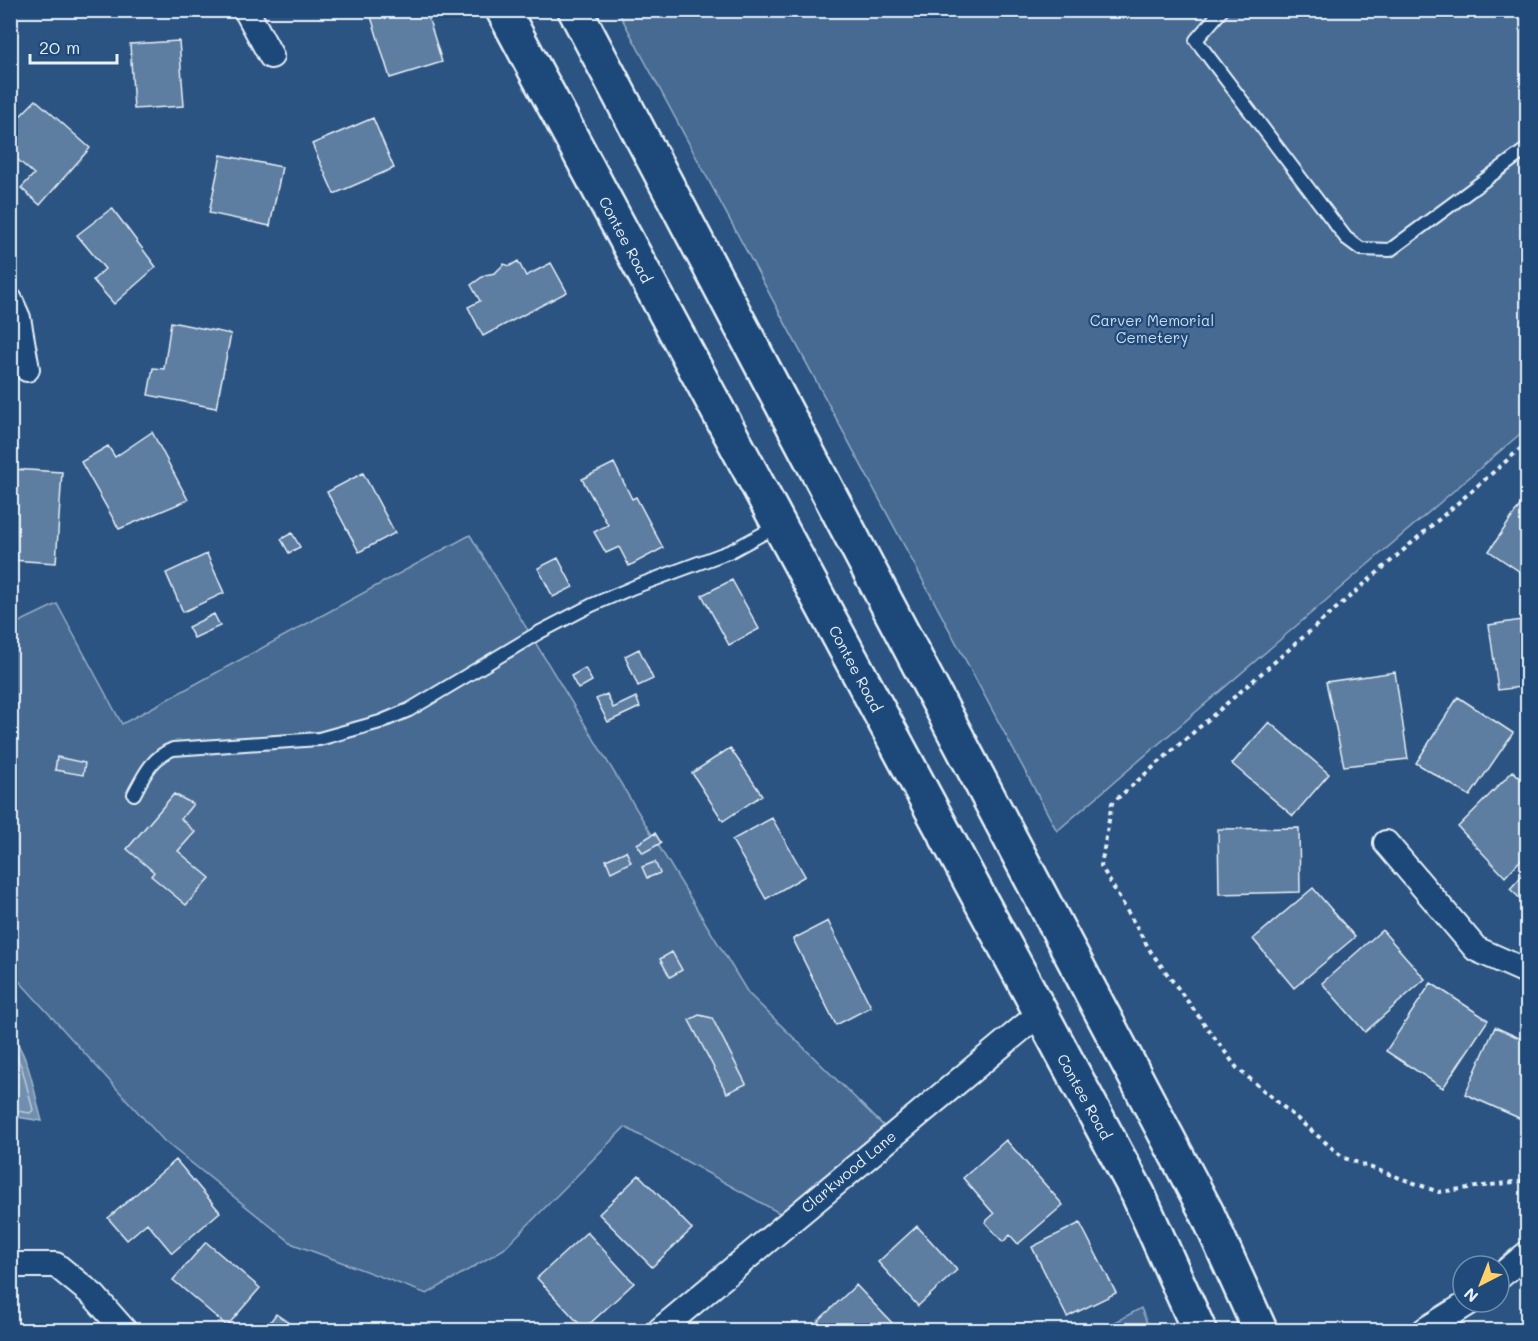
<svg xmlns="http://www.w3.org/2000/svg" width="1538" height="1341" font-family="Mali,sans-serif">
<style>
.green{fill:#476b93;stroke:#98aec6;stroke-width:1.5}
.water{fill:#708ead;stroke:#a0b6cb;stroke-width:1.5}
.lines{fill:none;stroke-linecap:round;stroke-linejoin:round}
.shore{stroke:#b8c9da;stroke-width:1.5}
.building{fill:#5d7da1;stroke:#e8f1f8;stroke-width:1.5}
.lane-casing{stroke:#e8f1f8;stroke-width:16}
.street-casing{stroke:#e8f1f8;stroke-width:28}
.secondary-casing{stroke:#e8f1f8;stroke-width:38}
.path{stroke:#e8f1f8;stroke-width:4;stroke-dasharray:4.5 4.5;stroke-linecap:butt}
.lane{stroke:#1f4a7a;stroke-width:12}
.street{stroke:#1f4a7a;stroke-width:24}
.secondary{stroke:#1f4a7a;stroke-width:33}
.labels{text-anchor:middle;stroke-width:4.5;stroke-linejoin:round;paint-order:stroke}
.street-label{font-size:15px;fill:#e8f1f8;stroke:#1f4a7a}
.park-label{font-size:15px;fill:#d0dde9;stroke:#1f4a7a}
</style>
<rect width="100%" height="100%" fill="#2b5482"/>
<filter id="ink" filterUnits="userSpaceOnUse"><feTurbulence type="fractalNoise" baseFrequency=".0167" numOctaves="2"/><feDisplacementMap in="SourceGraphic" scale="12" xChannelSelector="R" yChannelSelector="G"/><feConvolveMatrix kernelMatrix="1 2 1 2 8 2 1 2 1" color-interpolation-filters="sRGB"/></filter>
<g filter="url(#ink)">
<path class="green" d="M618 11H1527V428L1057 831Z
M470 535 748 993 893 1135 792 1220 625 1127 504 1249 427 1294 293 1244 164 1141 11 972V626L57 604 122 724Z
M1141 1308 1150 1330H1101Z"/>
<path class="water" d="M10 1033C30 1056 34 1093 42 1121L11 1116Z"/>
<g class="lines">
<path class="shore" d="M10 1042 22 1068 33 1110 30 1113 10 1110"/>
</g>
<path class="building" d="M369 10H426L442 62 390 78Z
M179 41 184 106 134 109 130 44Z
M36 100 90 148 40 205 21 188 34 174 10 153V126Z
M373 118 394 168 334 194 312 144Z
M221 155 282 167 270 226 209 213Z
M112 208 156 267 114 304 93 280 105 269 77 235Z
M518 261 526 276 551 263 567 292 483 336 468 307 480 301 471 285 485 275 495 273 504 264 510 266Z
M171 322 231 334 216 408 148 395 153 368 164 369Z
M152 432 188 500 119 529 81 462 108 446 115 457Z
M614 463 632 499 636 497 663 548 629 566 619 547 606 553 594 532 608 525 582 479Z
M10 469 62 472 56 563 10 560Z
M363 473 395 533 359 552 327 492Z
M1523 501 1528 504V577L1489 551Z
M292 533 300 547 289 553 281 539Z
M207 554 224 593 183 612 166 573Z
M558 558 573 587 553 597 538 568Z
M732 580 759 629 729 645 702 595Z
M214 614 220 626 194 638 188 627Z
M1528 619V686L1498 690 1489 625Z
M639 649 653 679 638 686 625 656Z
M585 668 592 681 578 689 571 676Z
M1395 672 1408 759 1344 766 1326 682Z
M607 694 613 708 636 697 640 707 608 722 596 699Z
M1458 697 1513 733 1470 796 1416 763Z
M1269 722 1329 774 1293 816 1232 764Z
M730 748 762 795 723 821 692 773Z
M57 757 85 763 83 775 55 770Z
M1513 771 1528 786V852L1505 877 1458 827Z
M174 794 193 804 181 819 195 832 178 851 210 878 186 905 151 876 154 872 127 849Z
M772 818 805 876 766 899 732 840Z
M1299 828 1300 892 1219 894 1218 829Z
M655 833 661 843 643 853 637 844Z
M626 851 631 862 611 872 606 860Z
M655 862 660 873 647 878 642 867Z
M1528 869V906L1510 889Z
M1313 888 1355 937 1294 988 1253 939Z
M828 921 871 1007 836 1025 793 939Z
M1382 930 1425 979 1365 1032 1322 983Z
M672 952 682 970 670 977 660 959Z
M1431 983 1488 1020 1443 1088 1386 1051Z
M699 1015 712 1018 746 1084 727 1093 689 1020Z
M1495 1027 1528 1042V1122L1465 1094Z
M1006 1140 1063 1205 1018 1244 1010 1235 1003 1242 985 1222 994 1214 963 1178Z
M176 1160 220 1212 172 1253 147 1223 127 1240 108 1218Z
M639 1175 692 1229 652 1267 599 1214Z
M1080 1223 1116 1293 1067 1317 1032 1247Z
M917 1226 957 1270 918 1306 878 1262Z
M587 1232 634 1283 584 1329 537 1278Z
M206 1242 260 1288 227 1326 173 1280Z
M856 1285 894 1325 887 1330H825L817 1322Z
M276 1314 299 1330H264Z"/>
<g class="lines">
<g class="lane-casing">
<path id="lane" d="M1222 10 1196 40 1346 238 1361 249 1390 250 1528 148
M134 794C144 775 152 757 173 749L319 739 380 722 409 710 538 633 592 605 634 587 731 551 777 526"/>
</g>
<g class="street-casing">
<path id="street" d="M246 10 271 56
M10 300 18 318 27 369
M1386 843 1476 949 1528 972
M10 1265H56L94 1296 124 1330
M1499 1277 1528 1253
M660 1330 1039 1014
M1425 1330 1470 1302"/>
</g>
<g class="secondary-casing">
<path id="secondary" d="M503 10 1138 1194 1199 1330
M575 10 1207 1213 1260 1330"/>
</g>
<path class="path" d="M1528 442 1112 803 1101 866 1151 952 1237 1068 1344 1158 1439 1192 1528 1180"/>
<use href="#lane" class="lane"/>
<use href="#street" class="street"/>
<use href="#secondary" class="secondary"/>
</g>
</g>
<g class="labels">
<g class="street-label">
<text transform="translate(625 240) rotate(62)" y="5">Contee Road</text>
<text transform="translate(855 669) rotate(62)" y="5">Contee Road</text>
<text transform="translate(1084 1097) rotate(61)" y="5">Contee Road</text>
<text transform="translate(849 1172) rotate(-40)" y="5">Clarkwood Lane</text>
</g>
<g class="park-label">
<text x="1152" y="326">Carver Memorial<tspan x="1152" dy="17">Cemetery</tspan></text>
</g>
</g>
<rect width="1538" height="1341" fill="none" stroke="#1f4a7a" stroke-width="36"/>
<rect x="18" y="18" width="1502" height="1305" fill="none" stroke="#e8f1f8" stroke-width="2" filter="url(#ink)"/>
<g transform="translate(1481 1284) rotate(222)"><circle r="28" fill="#1f4a7a" stroke="#6f8dac" stroke-width="1.5"/>
<path d="M0-4.5L10 22L0 15L-10 22Z" fill="#ffd166"/>
<text y="-9" font-size="16" font-weight="bold" text-anchor="middle" fill="#e8f1f8">N</text>
</g>
<path d="M30 54v9h87v-9" fill="none" stroke="#e8f1f8" stroke-width="3"/>
<text x="39" y="54" font-size="18" fill="#e8f1f8" stroke="#1f4a7a" stroke-width="4.5" paint-order="stroke">20 m</text>
</svg>
